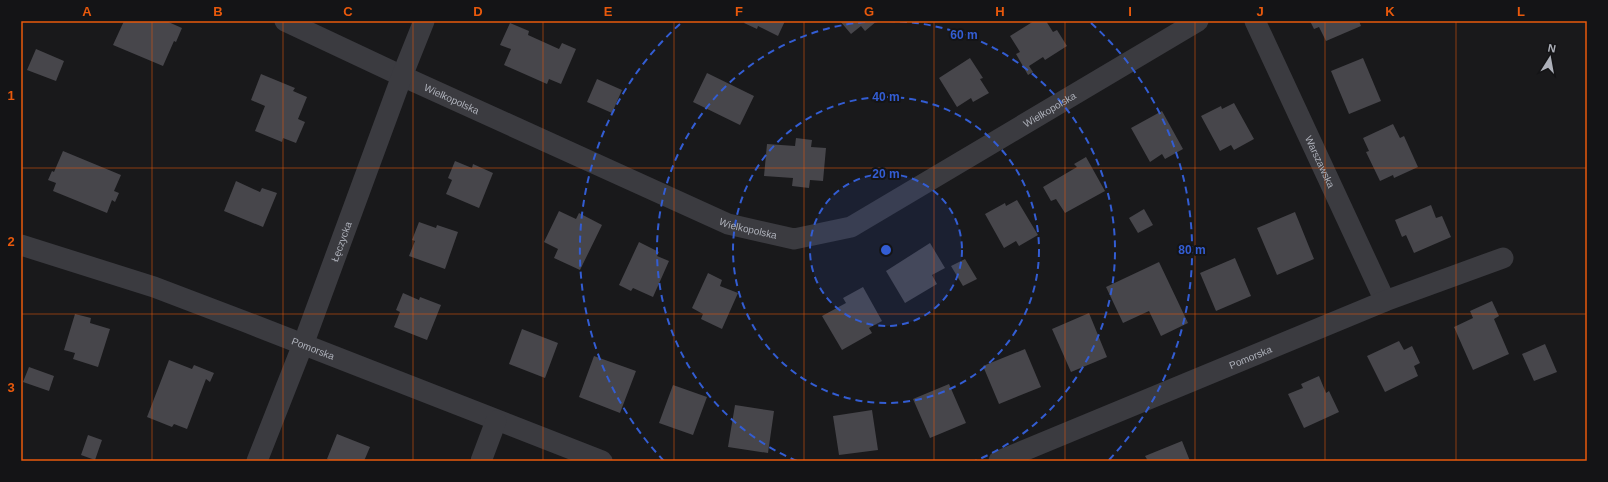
<svg xmlns="http://www.w3.org/2000/svg" width="1608" height="482" font-family="Arial,sans-serif">
<style>
.building{fill:#47464b}
.lines{fill:none;stroke-linecap:round;stroke-linejoin:round}
.minor{stroke:#3b3b40;stroke-width:21}
.grid{fill:none;stroke:#e8590c;stroke-width:1;stroke-opacity:0.55}
.ring{fill:none;stroke:#335dd3;stroke-width:2;stroke-dasharray:7 5}
.labels{text-anchor:middle;stroke-width:4;stroke-linejoin:round;paint-order:stroke}
.street-label{font-size:10px;fill:#adb0b9;stroke:#141416}
.centre{fill:#335dd3;stroke:#141416;stroke-width:2}
.ring-label{font-size:12px;text-anchor:middle;font-weight:bold;fill:#335dd3;stroke:#141416;stroke-width:4;stroke-linejoin:round;paint-order:stroke}
.neatline{fill:none;stroke:#e8590c;stroke-width:1.5}
.grid-label{font-size:13px;text-anchor:middle;font-weight:bold;fill:#e8590c}
</style>
<rect width="100%" height="100%" fill="#19191b"/>
<path class="building" d="M124 21H166L182 28 176 42 174 41 163 66 113 45Z
M745 21H785L778 36 758 26 757 29 744 23Z
M840 21H877L865 31 861 26 851 34Z
M1034 21H1046L1053 32 1057 30 1067 46 1045 60 1043 57 1029 66 1033 72 1028 75 1016 54 1020 52 1010 36Z
M1310 21H1359L1361 26 1326 41 1319 27 1314 29Z
M510 23 529 31 528 35 559 49 562 43 576 49 561 84 549 79 547 84 504 65 511 49 500 45Z
M36 49 64 61 56 81 27 70Z
M970 58 983 78 980 79 989 93 973 102 971 98 957 107 939 78Z
M1363 58 1381 101 1349 114 1331 71Z
M707 73 754 96 740 125 693 102Z
M261 74 295 88 293 91 307 97 298 119 305 122 296 143 283 138 282 142 255 131 265 106 251 100Z
M597 79 622 90 612 113 587 102Z
M1234 103 1254 139 1234 150 1231 145 1220 151 1201 116 1221 106 1222 109Z
M1162 111 1183 149 1165 159 1162 154 1150 162 1131 128Z
M1393 124 1400 138 1404 136 1418 167 1394 178 1393 175 1380 181 1366 152 1369 151 1363 138Z
M796 138 812 140 811 147 826 148 823 181 810 180 809 188 792 186 793 178 764 176 767 144 795 146Z
M63 151 121 175 114 191 119 193 115 202 112 200 107 213 53 191 56 183 48 180 52 171 54 172Z
M1086 157 1105 191 1065 213 1056 199 1051 201 1043 187 1077 167 1074 164Z
M455 161 472 168 473 164 493 173 479 208 446 194 452 180 448 178Z
M236 181 260 192 262 188 277 193 263 227 224 211Z
M1017 200 1038 235 1019 246 1016 241 1004 248 985 214 1005 203 1006 206Z
M1431 205 1436 218 1442 216 1451 237 1414 253 1406 235 1402 237 1395 220Z
M1144 209 1153 225 1138 233 1129 218Z
M559 211 576 219 579 213 602 225 580 270 554 258 558 249 544 242Z
M1295 212 1314 259 1277 275 1257 228Z
M419 222 436 228 437 225 458 232 445 269 409 256 415 241 412 240Z
M639 242 659 252 657 256 669 261 653 297 633 288 631 291 619 285Z
M930 243 945 268 932 275 937 284 905 303 886 271Z
M1235 258 1251 296 1216 311 1200 273Z
M965 259 977 279 963 286 951 266Z
M1159 262 1188 323 1161 336 1149 311 1123 323 1106 287Z
M708 273 722 280 720 286 738 293 722 329 701 319 703 314 692 308Z
M863 287 882 321 869 328 872 333 842 350 822 316 846 303 843 298Z
M403 293 419 300 420 297 441 305 427 340 394 327 400 312 396 310Z
M1492 301 1499 316 1494 319 1509 354 1473 370 1454 327 1473 318 1470 311Z
M1089 313 1107 357 1071 372 1052 329Z
M75 314 91 318 90 323 110 329 98 367 73 359 75 353 64 350Z
M522 329 558 343 545 378 509 364Z
M1399 341 1404 350 1412 346 1420 363 1414 366 1418 376 1385 392 1367 356Z
M1545 344 1557 372 1534 381 1522 354Z
M1025 349 1041 387 999 404 983 366Z
M594 356 636 371 620 413 579 397Z
M169 360 192 369 194 365 214 373 210 382 206 379 187 429 174 424 172 427 147 417Z
M29 367 54 376 49 391 23 382Z
M1319 376 1326 393 1329 391 1339 412 1304 428 1288 394 1303 388 1301 384Z
M949 384 966 423 930 438 913 399Z
M673 385 707 397 693 435 659 423Z
M735 405 774 411 768 453 728 447Z
M872 410 878 450 839 455 833 416Z
M337 434 370 447 364 461 348 460V461H331L327 459Z
M88 435 102 440 95 460 81 455Z
M1182 441 1190 461H1148L1145 456Z"/>
<g class="lines">
<g class="minor">
<path id="s1" d="M285 21 402 76 728 224 794 239 851 227 1198 21"/>
<path id="s2" d="M1255 21 1385 301"/>
<path id="s3" d="M21 245 154 287 246 322 602 461"/>
<path id="s4" d="M257 461 307 334 402 76 424 21"/>
<path d="M481 461 496 421"/>
<path id="s5" d="M999 461 1385 301 1503 258"/>
</g>
</g>
<path class="grid" d="M152 21V461M283 21V461M413 21V461M543 21V461M674 21V461M804 21V461M934 21V461M1065 21V461M1195 21V461M1325 21V461M1456 21V461M21 168H1587M21 314H1587"/>
<circle cx="886" cy="250" r="76" fill="#335dd3" fill-opacity=".12"/>
<g class="ring">
<circle cx="886" cy="250" r="76"/>
<circle cx="886" cy="250" r="153"/>
<path d="M797 461A229 229 0 0 1 884 21M888 21A229 229 0 0 1 975 461"/>
<path d="M664 461A306 306 0 0 1 681 23M1091 23A306 306 0 0 1 1108 461"/>
</g>
<g class="labels">
<g class="street-label">
<text dy="4" stroke="none"><textPath href="#s1" startOffset="184">Wielkopolska</textPath></text>
<text dy="4" stroke="none"><textPath href="#s1" startOffset="844">Wielkopolska</textPath></text>
<text dy="4" stroke="none"><textPath href="#s2" startOffset="155">Warszawska</textPath></text>
<text dy="4" stroke="none"><textPath href="#s1" startOffset="508">Wielkopolska</textPath></text>
<text dy="4" stroke="none"><textPath href="#s4" startOffset="235">Łęczycka</textPath></text>
<text dy="4" stroke="none"><textPath href="#s3" startOffset="310">Pomorska</textPath></text>
<text dy="4" stroke="none"><textPath href="#s5" startOffset="272">Pomorska</textPath></text>
</g>
</g>
<circle cx="886" cy="250" r="6" class="centre"/>
<g class="ring-label">
<text x="964" y="39">60 m</text>
<text x="886" y="101">40 m</text>
<text x="886" y="178">20 m</text>
<text x="1192" y="254">80 m</text>
</g>
<rect width="1608" height="482" fill="none" stroke="#141416" stroke-width="44"/>
<g transform="translate(1550 58) rotate(11)" stroke="#141416" stroke-width="3" paint-order="stroke">
<path d="M0-3L7 15L0 10L-7 15Z" fill="#adb0b9"/>
<text y="-6" font-size="11" font-weight="bold" text-anchor="middle" fill="#adb0b9">N</text>
</g>
<rect x="22" y="22" width="1564" height="438" class="neatline"/>
<g class="grid-label">
<text x="87" y="16">A</text>
<text x="218" y="16">B</text>
<text x="348" y="16">C</text>
<text x="478" y="16">D</text>
<text x="608" y="16">E</text>
<text x="739" y="16">F</text>
<text x="869" y="16">G</text>
<text x="1000" y="16">H</text>
<text x="1130" y="16">I</text>
<text x="1260" y="16">J</text>
<text x="1390" y="16">K</text>
<text x="1521" y="16">L</text>
<text x="11" y="100">1</text>
<text x="11" y="246">2</text>
<text x="11" y="392">3</text>
</g>
</svg>
